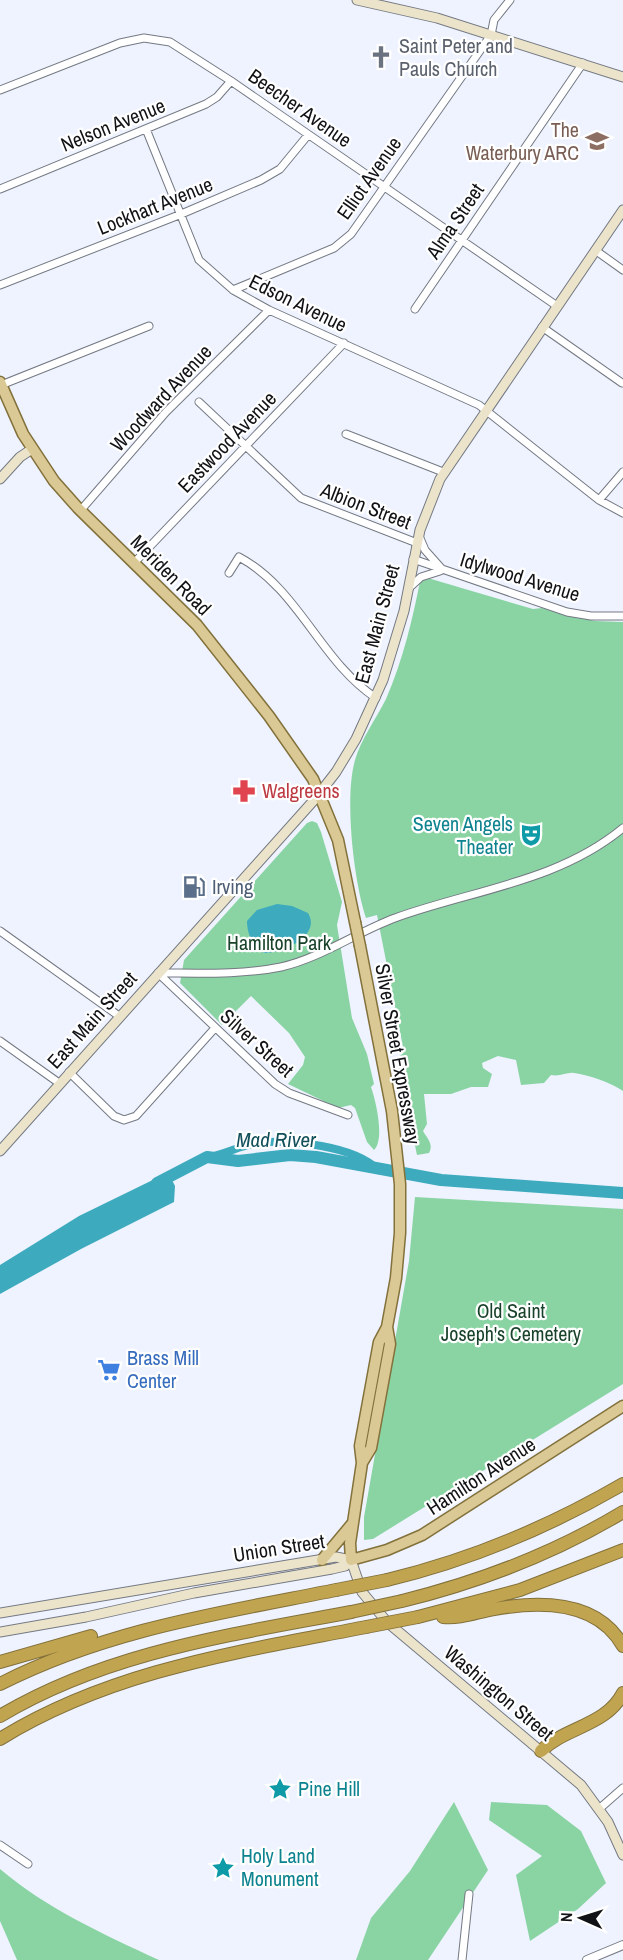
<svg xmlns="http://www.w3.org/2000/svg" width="623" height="1960" font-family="'Archivo Narrow',sans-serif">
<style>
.green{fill:#8ad4a4}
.water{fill:#3daabe}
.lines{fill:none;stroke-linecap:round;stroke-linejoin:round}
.canal{stroke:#3daabe;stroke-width:8}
.river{stroke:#3daabe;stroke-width:12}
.minor-casing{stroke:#747983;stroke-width:9}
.tertiary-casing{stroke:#747983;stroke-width:10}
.secondary-casing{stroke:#747983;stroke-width:11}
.primary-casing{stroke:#83713b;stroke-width:13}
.motorway-casing{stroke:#83713b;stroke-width:14}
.minor{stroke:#fff;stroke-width:7}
.tertiary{stroke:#fff;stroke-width:8}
.secondary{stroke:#ece4ca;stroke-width:9}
.primary{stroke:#dac895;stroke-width:10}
.motorway{stroke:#c1a44f;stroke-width:12}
.primary-bridge-casing{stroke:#83713b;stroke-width:13;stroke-linecap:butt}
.motorway-bridge-casing{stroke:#83713b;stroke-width:14;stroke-linecap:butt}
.primary-bridge{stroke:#dac895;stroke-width:10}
.motorway-bridge{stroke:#c1a44f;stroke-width:12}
.labels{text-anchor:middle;stroke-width:4.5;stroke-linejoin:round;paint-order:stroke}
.worship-label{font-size:20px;fill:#5b616d;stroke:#fff;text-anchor:start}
.street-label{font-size:20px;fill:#101215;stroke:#fff}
.education-label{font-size:20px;fill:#785e54;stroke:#fff;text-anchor:end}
.health-label{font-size:20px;fill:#be3a42;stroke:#fff;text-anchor:start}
.culture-label{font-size:20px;fill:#0d838f;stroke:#fff;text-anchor:start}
.service-label{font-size:20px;fill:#4e5e75;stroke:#fff;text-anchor:start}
.park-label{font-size:20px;fill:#19422a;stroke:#fff}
.shop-label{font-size:20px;fill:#366cbe;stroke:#fff;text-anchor:start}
.water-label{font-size:21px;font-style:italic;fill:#13505b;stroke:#fff}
</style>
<rect width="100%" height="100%" fill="#eef3ff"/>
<path class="green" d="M421 576 533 609 542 608 595 621 623 622V1091C610 1082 589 1075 574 1073 567 1072 560 1077 551 1075L544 1083 521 1085 516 1060 498 1056 482 1063 483 1068 492 1074 488 1087H471L451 1094H424L427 1124 423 1131C427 1138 434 1144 429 1153L417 1155 398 1065V1058L404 1052 377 915 366 918C354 882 344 798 355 760 361 739 376 719 386 699 403 660 413 618 421 576Z
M312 821 317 823 321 832 342 902 337 925 352 1018 367 1054 374 1084 371 1087C376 1101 385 1140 374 1150L367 1142 355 1108 351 1105 338 1108 288 1084 303 1065 305 1057 289 1033 251 996 222 1025 180 983 184 960 307 823Z
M415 1197 623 1209V1384L373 1539 364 1540V1517L409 1261Z
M454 1802 488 1870 428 1960H356L371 1918 410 1871Z
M491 1802 547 1805 581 1831 606 1883 578 1909 530 1941 516 1875 542 1856 489 1820Z
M0 1869C47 1909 103 1934 159 1960H17L0 1921Z"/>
<path class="water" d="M277 904 292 906 308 913C322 936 282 954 264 953 253 947 247 934 247 921L257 910Z
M163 1175 171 1178 175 1186 174 1202 81 1249 0 1294V1265L79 1216Z"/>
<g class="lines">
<path class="canal" d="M209 1157C226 1154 241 1145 258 1143 290 1139 355 1146 378 1170"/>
<path class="river" d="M157 1183 207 1157 238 1161 290 1155 316 1157 441 1180 623 1193"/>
<g class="minor-casing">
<path id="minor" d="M0 90 120 43 144 38 170 42 231 81 557 306
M146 129 199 260 233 290 269 310 479 405 599 500 623 513
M0 189 206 104 217 97 231 81
M595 250 623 270
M0 285 179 215 261 180 280 169 308 135
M233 290 334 248 351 234 491 35 494 20 510 0
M415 309 583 63
M542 327 622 383
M1 385 149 326
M199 402 301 498 417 543
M346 434 443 472
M599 500 623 472
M80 511 166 412 269 310
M419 536 425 550 441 568
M413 559 567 612 591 616H623
M134 563 344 343
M229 573 239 557C299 589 320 661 376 698
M409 588 421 577 440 571
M0 931 119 1016
M158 973C198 973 242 975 281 967 321 958 357 932 395 918 472 890 558 882 623 828
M158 973 275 1084 289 1093 348 1115
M0 1041 59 1083
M69 1072 114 1116 124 1120 136 1116 215 1028
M599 1809 623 1788
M0 1845 28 1864
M462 1960 469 1894"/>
</g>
<g class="tertiary-casing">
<path id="tertiary" d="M587 1960 623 1945"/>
</g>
<g class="secondary-casing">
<path id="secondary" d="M357 0 437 18 623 77
M0 479 20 457 32 449
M0 1151 315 799 336 772 356 739 383 680 404 611 420 530 440 479 623 210
M351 1560 362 1592 387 1622 581 1785 608 1822 623 1855
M0 1613 336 1557 351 1560
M0 1632 86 1617 194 1593 332 1569 345 1566 351 1560"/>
</g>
<g class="primary-casing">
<path id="primary" d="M0 382 23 434 54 481 78 508 197 625 269 716 313 779 338 840 355 922
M360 946 392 1111 400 1184V1233L396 1278 387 1327 379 1342 360 1446 362 1463 350 1543 351 1560 387 1550 422 1535 623 1406
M362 1463 371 1448 390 1344 387 1327
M322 1560 352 1524"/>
</g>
<g class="motorway-casing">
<path id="motorway" d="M387 1580C470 1560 549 1527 623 1484
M402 1601C479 1582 555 1553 623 1512
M418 1617 520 1590 623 1550
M443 1617C460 1619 477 1612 494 1609 539 1601 597 1600 623 1646
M0 1662 91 1636
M0 1684C106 1630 220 1613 336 1590
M0 1716C107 1652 230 1635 351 1612
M0 1739C112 1670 239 1652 366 1627
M541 1751C565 1727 606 1726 623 1693"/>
</g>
<use href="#minor" class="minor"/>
<use href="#tertiary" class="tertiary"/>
<use href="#secondary" class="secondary"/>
<use href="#primary" class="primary"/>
<use href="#motorway" class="motorway"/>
<g class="primary-bridge-casing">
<path id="primary-bridge" d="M355 922 360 946"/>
</g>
<g class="motorway-bridge-casing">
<path id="motorway-bridge" d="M336 1590 387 1580
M351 1612 402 1601
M366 1627 418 1617"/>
</g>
<use href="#primary-bridge" class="primary-bridge"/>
<use href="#motorway-bridge" class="motorway-bridge"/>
</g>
<defs>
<g id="church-bare" transform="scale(1.8)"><path d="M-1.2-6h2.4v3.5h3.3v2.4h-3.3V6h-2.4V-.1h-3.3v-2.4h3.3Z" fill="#6b7280" stroke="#fff" stroke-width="2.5" paint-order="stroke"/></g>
<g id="school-bare" transform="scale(1.8)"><path d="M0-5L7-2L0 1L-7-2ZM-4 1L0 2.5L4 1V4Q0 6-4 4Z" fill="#8d6e63" stroke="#fff" stroke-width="2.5" paint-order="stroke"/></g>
<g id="pharmacy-bare" transform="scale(1.8)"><path d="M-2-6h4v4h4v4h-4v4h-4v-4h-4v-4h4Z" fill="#e0444e" stroke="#fff" stroke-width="2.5" paint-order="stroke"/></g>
<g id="theatre-bare" transform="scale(1.8)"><path d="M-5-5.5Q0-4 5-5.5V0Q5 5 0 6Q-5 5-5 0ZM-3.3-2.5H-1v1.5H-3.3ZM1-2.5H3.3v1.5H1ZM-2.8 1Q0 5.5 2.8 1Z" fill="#0f9aa8" stroke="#fff" stroke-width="2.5" paint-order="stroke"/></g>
<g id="fuel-bare" transform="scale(1.8)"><path d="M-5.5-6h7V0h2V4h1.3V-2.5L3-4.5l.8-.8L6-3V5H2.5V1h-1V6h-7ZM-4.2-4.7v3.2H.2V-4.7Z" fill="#5c6f8a" stroke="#fff" stroke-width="2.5" paint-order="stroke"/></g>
<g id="supermarket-bare" transform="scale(1.8)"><path d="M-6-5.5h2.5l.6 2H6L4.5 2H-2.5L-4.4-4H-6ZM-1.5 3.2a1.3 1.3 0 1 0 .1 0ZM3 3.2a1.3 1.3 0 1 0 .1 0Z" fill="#3f7fe0" stroke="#fff" stroke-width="2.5" paint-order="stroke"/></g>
<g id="sight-bare" transform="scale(1.8)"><path d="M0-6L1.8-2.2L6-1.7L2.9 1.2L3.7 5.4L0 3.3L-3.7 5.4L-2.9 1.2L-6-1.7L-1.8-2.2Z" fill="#0f9aa8" stroke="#fff" stroke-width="2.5" paint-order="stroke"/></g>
</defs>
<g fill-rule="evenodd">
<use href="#church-bare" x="381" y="57"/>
<use href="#school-bare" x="597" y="141"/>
<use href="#pharmacy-bare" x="244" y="791"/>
<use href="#theatre-bare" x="531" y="835"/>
<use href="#fuel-bare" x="194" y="887"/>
<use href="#supermarket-bare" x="109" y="1370"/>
<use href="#sight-bare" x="280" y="1789"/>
<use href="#sight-bare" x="223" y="1868"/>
</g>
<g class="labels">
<g class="worship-label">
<text x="399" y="53">Saint Peter and<tspan x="399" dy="23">Pauls Church</tspan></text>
</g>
<g class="street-label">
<text transform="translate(300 108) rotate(35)" y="7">Beecher Avenue</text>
<text transform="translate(113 125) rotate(-22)" y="7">Nelson Avenue</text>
<text transform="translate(369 178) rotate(-55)" y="7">Elliot Avenue</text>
<text transform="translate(155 206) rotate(-22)" y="7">Lockhart Avenue</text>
<text transform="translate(455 221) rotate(-56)" y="7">Alma Street</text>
<text transform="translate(298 303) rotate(26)" y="7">Edson Avenue</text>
<text transform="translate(161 398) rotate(-47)" y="7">Woodward Avenue</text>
<text transform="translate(227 442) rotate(-46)" y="7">Eastwood Avenue</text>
<text transform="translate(366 506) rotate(21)" y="7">Albion Street</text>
<text transform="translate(171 575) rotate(45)" y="7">Meriden Road</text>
<text transform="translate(520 577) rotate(17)" y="7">Idylwood Avenue</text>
<text transform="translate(377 624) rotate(-75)" y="7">East Main Street</text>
<text transform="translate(92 1020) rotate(-48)" y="7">East Main Street</text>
<text transform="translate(257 1043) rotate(42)" y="7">Silver Street</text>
<text transform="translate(398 1054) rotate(80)" y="7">Silver Street Expressway</text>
<text transform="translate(481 1476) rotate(-33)" y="7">Hamilton Avenue</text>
<text transform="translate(279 1548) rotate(-9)" y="7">Union Street</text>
<text transform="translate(499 1693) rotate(40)" y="7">Washington Street</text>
</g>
<g class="education-label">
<text x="579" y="137">The<tspan x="579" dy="23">Waterbury ARC</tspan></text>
</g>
<g class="health-label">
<text x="262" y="798">Walgreens</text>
</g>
<g class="culture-label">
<text x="513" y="831" text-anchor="end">Seven Angels<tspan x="513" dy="23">Theater</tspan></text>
<text x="298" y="1796">Pine Hill</text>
<text x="241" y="1863">Holy Land<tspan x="241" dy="23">Monument</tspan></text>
</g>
<g class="service-label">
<text x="212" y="894">Irving</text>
</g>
<g class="park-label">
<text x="279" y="950">Hamilton Park</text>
<text x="511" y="1318">Old Saint<tspan x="511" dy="23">Joseph's Cemetery</tspan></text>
</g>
<g class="shop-label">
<text x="127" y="1365">Brass Mill<tspan x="127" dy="23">Center</tspan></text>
</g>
<g class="water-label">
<text x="276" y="1147">Mad River</text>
</g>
</g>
<g transform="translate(581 1918) rotate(273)" stroke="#ffffff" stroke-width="4.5" paint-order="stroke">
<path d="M0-4.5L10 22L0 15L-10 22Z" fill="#101215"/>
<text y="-9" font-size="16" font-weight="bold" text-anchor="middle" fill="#101215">N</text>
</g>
</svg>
